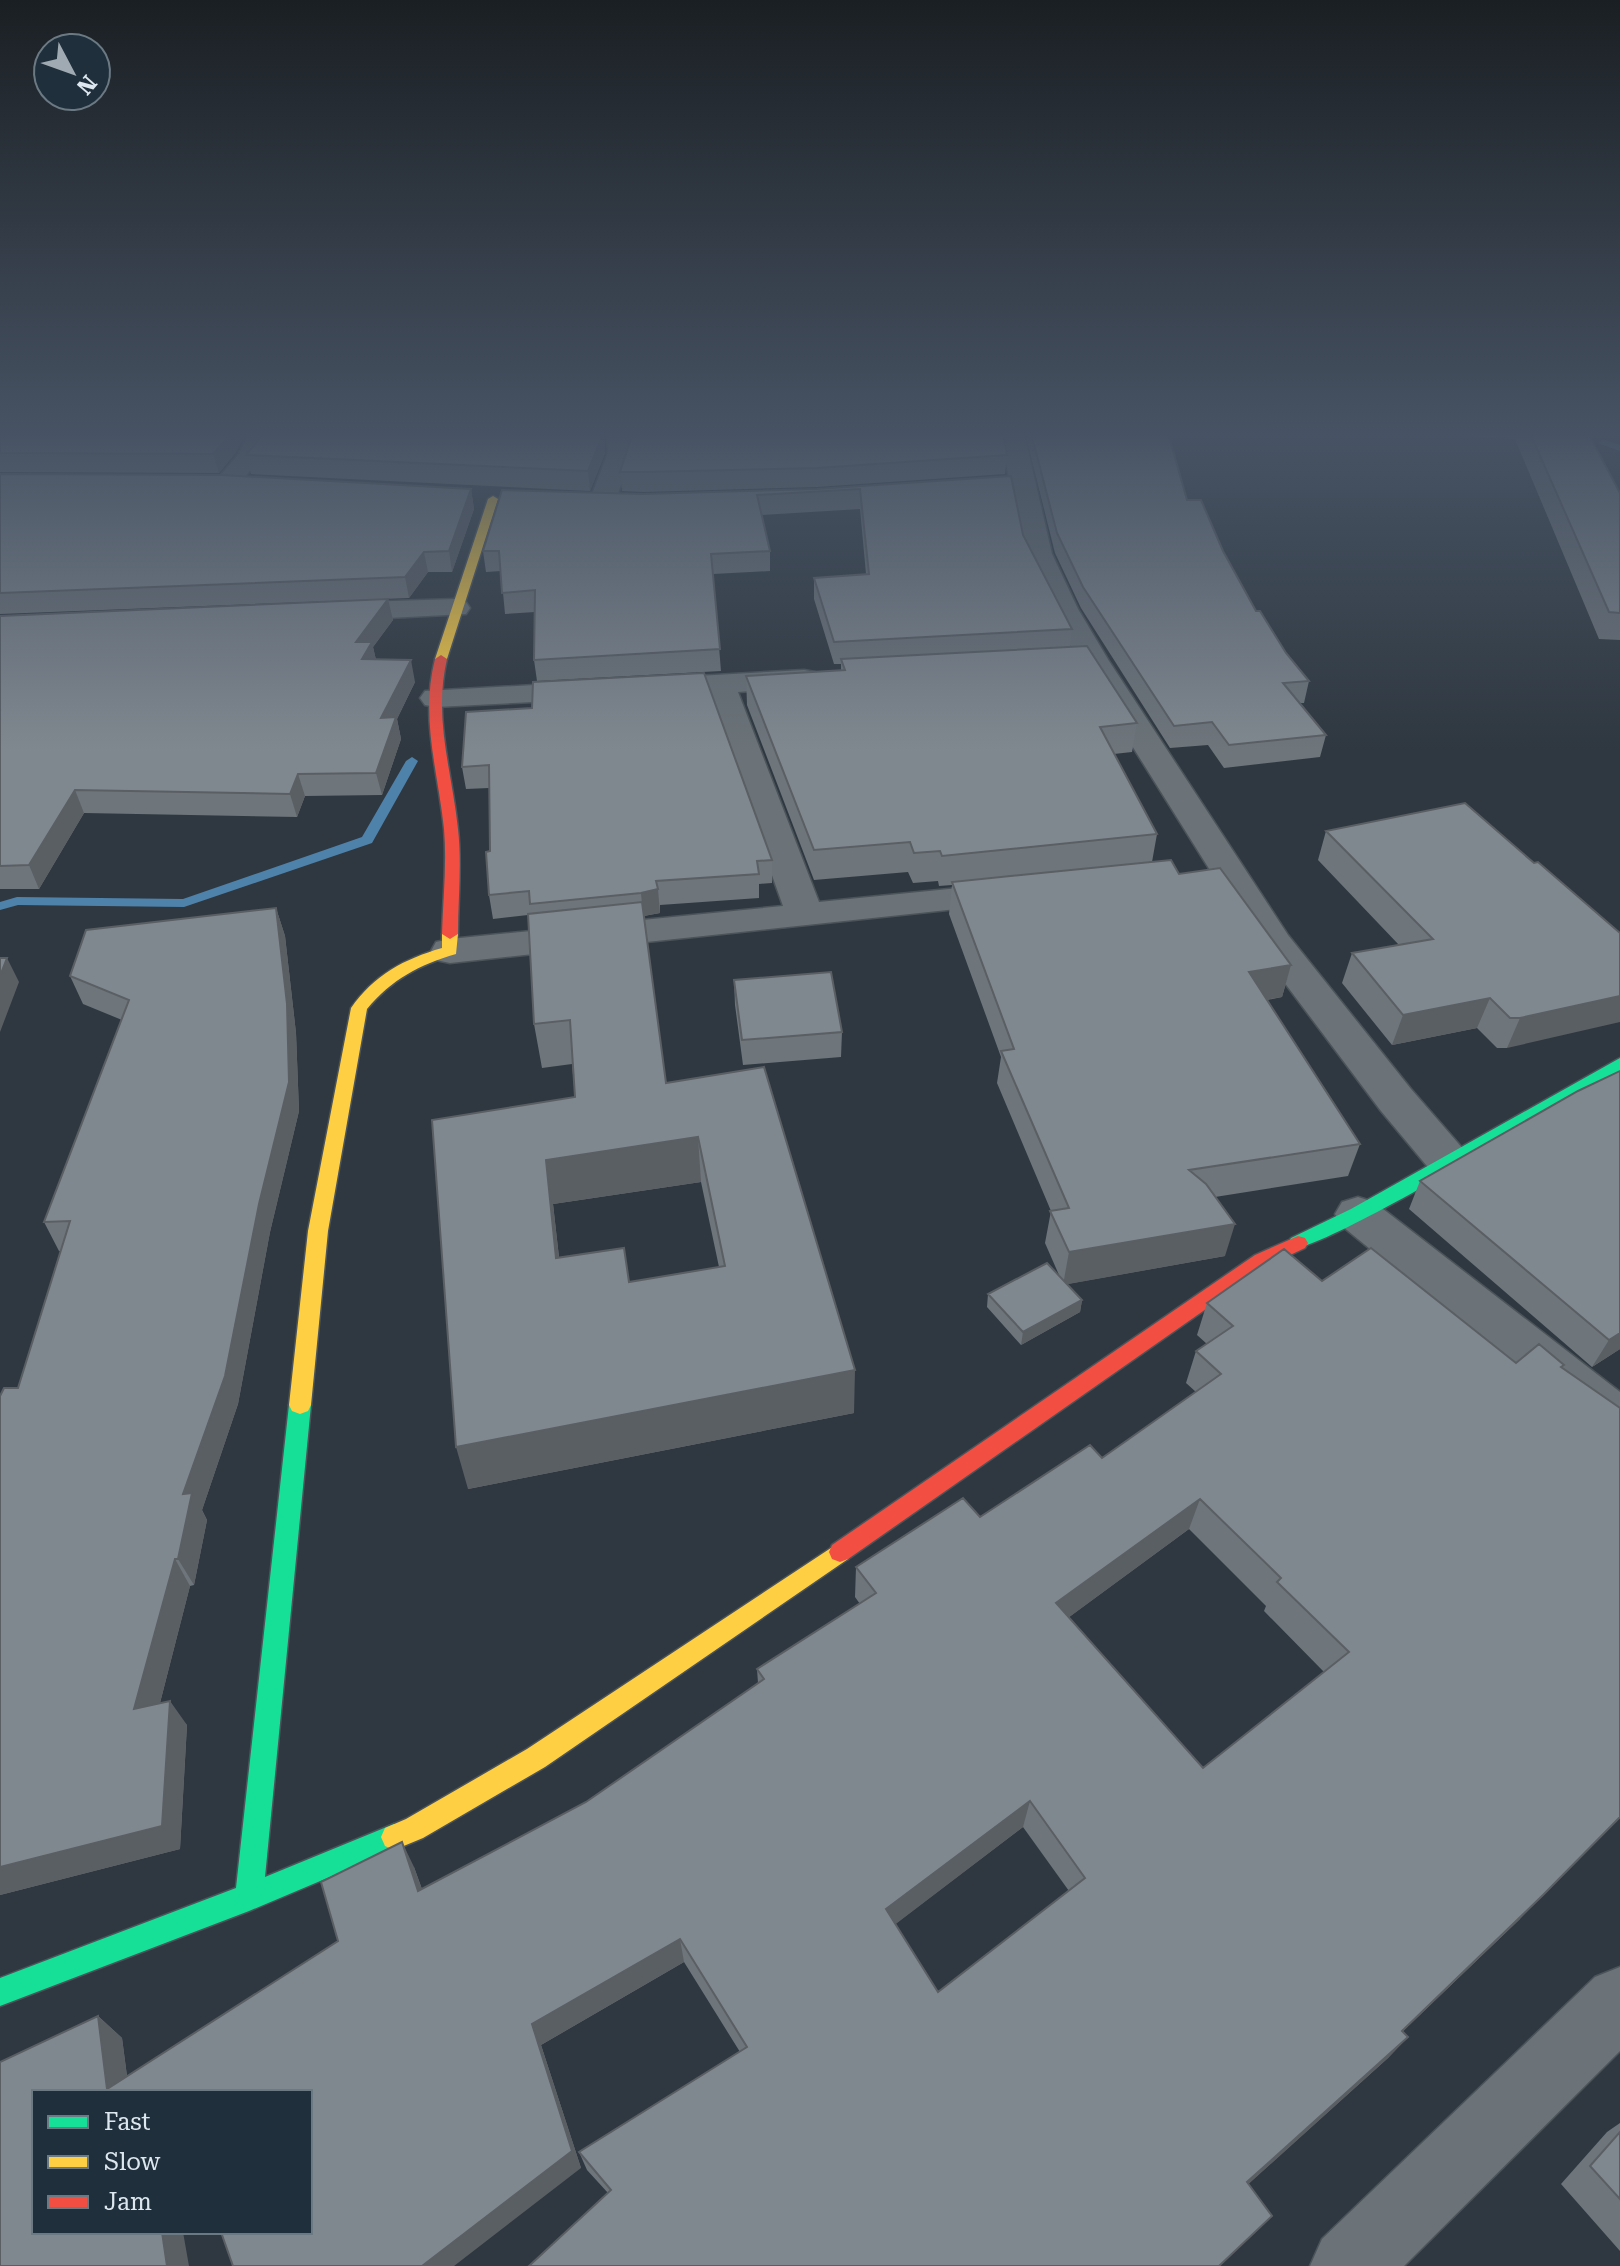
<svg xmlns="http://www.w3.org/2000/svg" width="1620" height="2266" font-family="'Roboto Serif',serif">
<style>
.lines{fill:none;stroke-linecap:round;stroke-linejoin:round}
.stream{fill:#4f82aa;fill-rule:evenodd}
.street-casing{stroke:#4c545a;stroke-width:3}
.fast-casing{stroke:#4c545a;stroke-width:3}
.slow-casing{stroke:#4c545a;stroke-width:3}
.jam-casing{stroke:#4c545a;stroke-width:3}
.street{fill:#6b7378;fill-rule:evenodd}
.fast{fill:#16e098;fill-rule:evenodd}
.slow{fill:#ffcf43;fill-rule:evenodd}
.jam{fill:#f24e42;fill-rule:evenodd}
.wall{fill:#6e757b;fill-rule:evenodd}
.shaded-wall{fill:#5a5f64}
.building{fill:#80888f;stroke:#5a5f64;stroke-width:2;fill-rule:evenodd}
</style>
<rect width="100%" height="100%" fill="#2f3840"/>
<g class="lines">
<path class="stream" d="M1603 439 1620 445V451L1600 444 1599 442Z
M412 757 418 761 372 843 184 907 18 905 0 910V902L17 897 183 899 362 837 406 761Z"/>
<g class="street-casing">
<path id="street" d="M249 433H273L262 456 235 489H217L213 484 239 454Z
M607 433H631L632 453 615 502 611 507H593L589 502 608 453Z
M1000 433H1024L1052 554 1078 609 1109 661 1288 935 1411 1089 1464 1150 1470 1161 1464 1172 1448 1177 1432 1172 1381 1111 1260 950 1079 661 1050 609 1024 554Z
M456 599 466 602 470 608 466 614 330 621 320 618 316 612 320 606 330 603Z
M804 670 815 672 819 679 815 686 738 692 819 902 1009 883 1022 886 1028 894 1022 902 450 963 436 960 431 951 436 942 450 939 783 906 707 693 436 707 425 705 420 698 425 691Z
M1358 1197 1374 1202 1620 1392V1444L1601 1438 1342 1226 1335 1214 1342 1202Z
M1620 1967V2051L1404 2266H1310L1322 2239 1595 1977Z"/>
</g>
<g class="fast-casing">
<path id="fast" d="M1620 1058V1072C1579 1096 1317 1256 1291 1248L1288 1243 1291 1238 1351 1209Z
M300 1396 308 1399 311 1405 265 1877 394 1824 403 1828 407 1837 403 1846 249 1911 0 2006V1978L236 1888 289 1405 292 1399Z"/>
</g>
<g class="slow-casing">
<path id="slow" d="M493 496 498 499 447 659 437 662 435 659 488 499Z
M450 929 458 934 456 954C419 965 392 979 367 1009L328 1231 311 1405 308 1411 300 1414 292 1411 289 1405 308 1231 351 1008C374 975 404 959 442 948V934Z
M840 1542 848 1545 851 1552 848 1559 545 1767 423 1838 394 1850 385 1846 381 1837 385 1828 406 1819 527 1749Z"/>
</g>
<g class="jam-casing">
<path id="jam" d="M441 655 447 659C433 718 452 771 458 829 462 864 458 899 458 934L450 939 442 934C443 899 447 864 444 829 438 771 420 718 435 659Z
M1298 1236 1305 1238 1308 1243 1305 1248 1269 1265 848 1559 840 1562 832 1559 829 1552 832 1545 1255 1255Z"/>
</g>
<use href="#street" class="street"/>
<use href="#fast" class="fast"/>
<use href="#slow" class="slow"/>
<use href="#jam" class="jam"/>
</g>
<path class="wall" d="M0 433 236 452 219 473 0 472Z
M262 433H605V453L590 491 251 474 246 455 260 438Z
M1025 433H1168L1187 500 1223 551 1256 611 1286 653 1309 681 1304 703H1300L1326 735 1320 757 1224 768 1208 745 1170 748 1081 608 1055 553Z
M1458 433H1588L1620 493V640L1599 639 1515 439 1460 436Z
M633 435 1007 455 1005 474 817 487 643 492 622 491 620 472Z
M0 474 471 489 474 509 452 572H428L409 598 0 614Z
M1011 476 1023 535 1072 629 1070 647 1137 723 1132 752 1114 754 1157 834 1152 862 1179 874 1291 965 1282 997 1267 1000 1360 1144 1348 1176 1215 1197 1225 1256 1067 1284 1082 1300 1080 1312 1021 1345 987 1307 988 1294 1059 1275 1045 1243 1051 1211 997 1083 1001 1057 949 914 952 885 939 886 938 881 913 883 908 872 814 880 747 705 746 676 841 670V664H834L814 599V578L866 574 860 509 762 515 770 551V571L713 574 721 671 537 681 534 660 535 612 505 614 501 571 486 572 483 551 642 494 817 489Z
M388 599 393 620 373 647 376 660 415 682 397 719 401 739 382 795 305 796 297 817 84 813 39 889H0V616Z
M466 712 772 860V883L759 884V898L660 905V913L644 916 666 1083 854 1413 468 1489 575 1097 572 1064 542 1068 534 1024 528 915 493 919 489 895 490 851 489 788 466 789 462 767ZM701 1182 719 1267 629 1282 559 1257 553 1204Z
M1326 831 1534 863 1620 933 1507 1048H1497L1477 1028 1392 1045 1342 983 1352 953 1399 945 1318 860Z
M276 908 285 936 296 1033 299 1111 270 1232 238 1404 202 1510 207 1520 194 1585 190 1586 160 1703 187 1725 180 1849 0 1895V1396L18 1388 61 1251H59L44 1222 122 1020 83 1004 70 976Z
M734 980 842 1032 841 1057 743 1065 735 1005Z
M1420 1181 1620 1349 1592 1367 1409 1209Z
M1322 1281 1516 1363 1563 1368 1520 1919 1403 2031 1408 2037 1388 2058 1248 2184 608 2193 587 2170 579 2152 740 2052 684 1962 541 2045 581 2168 310 2092H34L98 2016 122 2038 127 2076 338 1941 414 1867 422 1889 586 1802 758 1683 757 1669 860 1604 855 1597 856 1567 980 1517 1102 1458 1196 1392 1186 1383 1196 1351 1207 1344 1197 1335 1207 1303ZM1189 1529 1266 1606 1264 1611 1324 1672 1203 1768 1069 1617ZM1023 1827 1069 1891 938 1992 895 1924Z
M1620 2123V2251L1561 2184 1607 2132Z"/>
<path class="shaded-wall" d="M232 433H247L236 452 219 473 213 454Z
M603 433H605V453L590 491 588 471Z
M471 489 474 509 452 572 449 551Z
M424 552 428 572 409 598 405 577Z
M388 599 393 620 373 647 377 664 367 681 356 642Z
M411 660 415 682 397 719 401 739 382 795 376 773 381 718Z
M298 774 305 796 297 817 290 794Z
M75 790 84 813 39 889 29 865Z
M658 889 660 913 643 916 641 893Z
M276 908 285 936 296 1033 299 1111 270 1232 238 1404 202 1510 207 1520 194 1585 178 1559 183 1494Z
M7 958 19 982 0 1032V976Z
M1291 965 1282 997 1241 1004 1249 972Z
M1620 996V1022L1507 1048 1520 1018Z
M1490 998 1477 1028 1392 1045 1403 1015Z
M698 1137 701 1182 553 1204 564 1302 556 1258 546 1160Z
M1235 1224 1225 1256 1063 1285 1069 1252Z
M1082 1300 1080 1312 1021 1345 1023 1332Z
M1620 1333V1349L1592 1367 1609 1340Z
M855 1370 854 1413 468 1489 456 1447Z
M1200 1499 1189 1529 1049 1632 1056 1603Z
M175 1559 190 1586 152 1734 134 1709Z
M170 1701 187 1725 180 1849 0 1895V1867Z
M1030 1801 1023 1827 884 1933 886 1909Z
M402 1842 414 1867 431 1915 418 1891Z
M1543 1895 1520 1919 1382 2051 1402 2031Z
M680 1939 684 1962 541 2045 581 2168 454 2266H422L532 2024Z
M98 2016 122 2038 129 2092 107 2089Z
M1408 2037 1388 2058 1232 2199 1247 2182Z
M162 2232H183L189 2266H167Z"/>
<path class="building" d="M0 433H232L213 454 0 453Z
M262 433H603V434L588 471 246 455 260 438Z
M633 433H1003L1007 455 817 468 641 472H620Z
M1031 433H1168L1187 500H1201L1223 551 1256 611H1260L1286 653 1309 681 1283 683 1326 735 1229 745 1212 722 1174 726 1083 587 1057 533Z
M1530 433H1588L1620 493V613L1609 612Z
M0 474 221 475 471 489 449 551 424 552 405 577 0 593Z
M1011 476 1023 535 1072 629 834 642 814 578 869 574 860 489 757 495 770 551 711 554 720 649 534 660 535 590 502 593 499 551H483L502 490 642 494 817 489Z
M388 599 356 642H372L362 659 411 660 381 718 396 717 376 773 298 774 290 794 75 790 29 865 0 866V616Z
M1087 646 1137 723 1100 727 1157 834 942 856 940 851 914 853 910 842 814 850 746 676 845 670 841 659Z
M704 673 772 860 757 861 759 874 656 881 658 889 641 893 530 904 529 891 489 895 486 852 490 851 489 765 462 767 466 712 532 708 533 682Z
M1465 803 1534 863 1538 862 1620 933V996L1520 1018H1510L1490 998 1403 1015 1352 953 1433 939 1326 831Z
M1171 860 1179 874 1220 868 1291 965 1249 972 1360 1144 1189 1170 1206 1184 1235 1224 1069 1252 1050 1211 1069 1208 1001 1051 1014 1049 952 882Z
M642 902 666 1083 764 1067 855 1370 456 1447 432 1120 575 1097 570 1020 534 1024 528 914ZM698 1137 725 1266 629 1282 624 1248 556 1258 546 1160Z
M276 908 287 1004 289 1082 259 1204 225 1376 183 1494 192 1493 178 1559H175L134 1709 170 1701 162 1826 0 1867V1396L4 1388H18L70 1221 44 1222 129 1000 70 976 86 930Z
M0 958H7L0 976Z
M831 972 842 1032 742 1040 734 980Z
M1620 1071V1333L1609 1340 1420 1181 1578 1091Z
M1371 1248 1516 1363 1539 1344 1564 1365 1561 1367 1620 1408V1817L1543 1895 1402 2031 1408 2037 1247 2182 1272 2216 1219 2266H529L611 2190 579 2152 747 2047 680 1939 532 2024 572 2151 422 2266H233L221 2232H310V2092H34V2232H162L167 2266H0V2062L98 2016 107 2089 338 1941 321 1882 402 1842 418 1891 586 1802 764 1679 757 1669 876 1593 856 1567 963 1498 980 1517 1090 1445 1102 1458 1221 1374 1196 1351 1233 1326 1207 1303 1284 1249 1322 1281ZM1200 1499 1281 1578 1277 1582 1349 1652 1203 1768 1056 1603ZM1030 1801 1085 1878 938 1992 886 1909Z
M1047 1263 1082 1300 1023 1332 988 1294Z
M1620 2132V2199L1590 2166Z"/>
<linearGradient id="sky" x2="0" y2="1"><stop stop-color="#1a1f23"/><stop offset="0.58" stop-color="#475364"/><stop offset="1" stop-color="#475364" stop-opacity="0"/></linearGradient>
<rect width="1620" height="750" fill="url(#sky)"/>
<rect x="32" y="2090" width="280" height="144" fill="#1f2f3b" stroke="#6b7983" stroke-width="2"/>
<rect x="48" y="2116" width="40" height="12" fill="#16e098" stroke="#6b7983" stroke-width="2"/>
<text x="104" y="2130" font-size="24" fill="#dde7ef">Fast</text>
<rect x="48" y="2156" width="40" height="12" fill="#ffcf43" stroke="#6b7983" stroke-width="2"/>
<text x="104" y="2170" font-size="24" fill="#dde7ef">Slow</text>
<rect x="48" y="2196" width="40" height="12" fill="#f24e42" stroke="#6b7983" stroke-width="2"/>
<text x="104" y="2210" font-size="24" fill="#dde7ef">Jam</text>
<g transform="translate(72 72) rotate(131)"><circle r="38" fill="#1f2f3b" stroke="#6b7983" stroke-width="2"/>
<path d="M0-6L14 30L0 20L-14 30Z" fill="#a0aab2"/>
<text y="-12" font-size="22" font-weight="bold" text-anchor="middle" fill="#dde7ef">N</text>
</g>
</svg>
